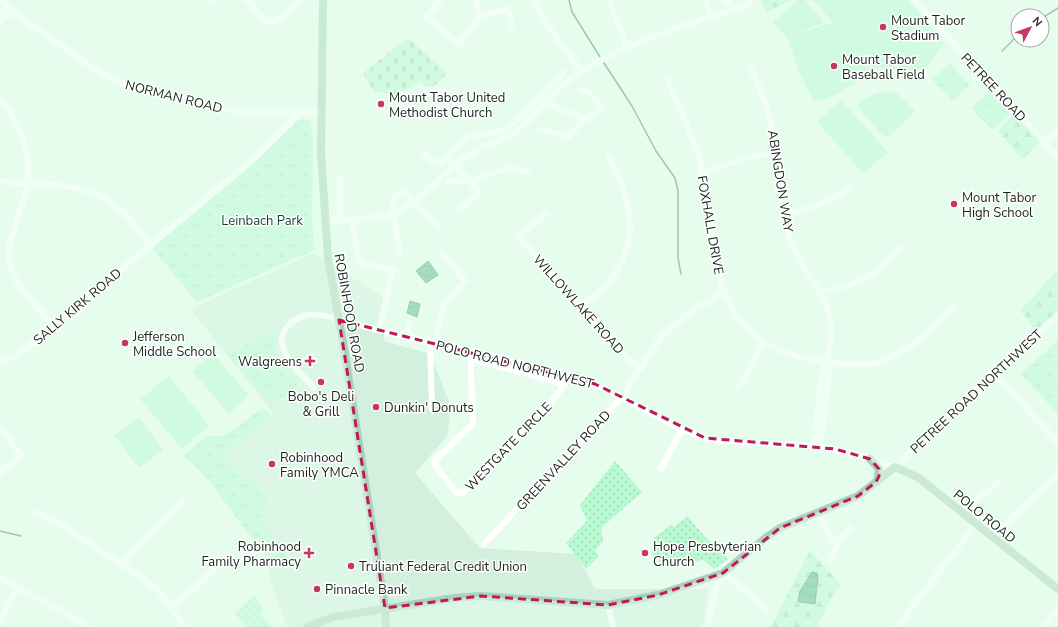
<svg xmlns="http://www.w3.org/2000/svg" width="1058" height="627" font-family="'Nunito Sans',sans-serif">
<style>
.built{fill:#d2f0dd}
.grass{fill:url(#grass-dots)}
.forest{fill:url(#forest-firs)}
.cemetery{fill:url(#cemetery-stones)}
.park{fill:url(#park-tufts)}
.garden{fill:#b8f9d1}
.water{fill:url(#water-waves);stroke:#428a63}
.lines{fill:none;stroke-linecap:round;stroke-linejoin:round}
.stream{stroke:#428a63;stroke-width:1.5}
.minor{stroke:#fff;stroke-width:6}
.major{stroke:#a8d2b9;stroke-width:8}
.marked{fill:none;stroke:#c2185b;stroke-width:3;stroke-dasharray:8 5;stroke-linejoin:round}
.poi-dot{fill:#c53761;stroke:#fff;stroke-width:1.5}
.labels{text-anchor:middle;stroke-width:3;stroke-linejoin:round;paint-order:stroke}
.poi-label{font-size:13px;fill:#1a231e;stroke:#fff;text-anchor:start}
.street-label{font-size:13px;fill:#1a231e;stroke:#fff}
.park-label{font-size:13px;fill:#143e28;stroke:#fff}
</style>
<defs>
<pattern id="grass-dots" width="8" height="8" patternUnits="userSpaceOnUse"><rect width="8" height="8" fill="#b8f9d1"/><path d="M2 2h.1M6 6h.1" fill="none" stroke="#9ed5b3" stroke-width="1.8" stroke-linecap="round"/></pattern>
<pattern id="forest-firs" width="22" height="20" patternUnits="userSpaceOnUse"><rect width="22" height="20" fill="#b8f9d1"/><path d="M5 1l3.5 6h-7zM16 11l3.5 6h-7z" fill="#9ed5b3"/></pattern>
<pattern id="cemetery-stones" width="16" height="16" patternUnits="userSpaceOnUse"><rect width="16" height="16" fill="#b8f9d1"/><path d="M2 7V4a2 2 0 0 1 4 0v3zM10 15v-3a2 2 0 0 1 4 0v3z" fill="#9ed5b3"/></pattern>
<pattern id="park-tufts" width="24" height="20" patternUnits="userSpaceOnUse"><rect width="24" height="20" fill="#b8f9d1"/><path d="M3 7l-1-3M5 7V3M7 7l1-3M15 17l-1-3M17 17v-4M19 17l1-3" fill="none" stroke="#9ed5b3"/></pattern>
<pattern id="water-waves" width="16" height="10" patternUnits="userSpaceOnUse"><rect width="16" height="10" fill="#53b680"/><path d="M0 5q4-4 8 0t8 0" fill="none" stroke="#449468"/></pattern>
</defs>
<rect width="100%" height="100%" fill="#e6fdee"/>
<path class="built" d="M314 253 384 298V341L430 354 450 404 448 435 415 473 480 548 576 554 595 589H709L703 624 699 627H287L271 583 254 494 222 457 274 414 190 309Z"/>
<path class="grass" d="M615 461 642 492 601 528 603 541 595 551 599 556 586 569 566 543 587 521 580 505Z
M688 516 703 535 728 559 714 569 704 560 663 567 652 552 659 545 654 538 671 525 674 527Z
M254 595 263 608 261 615 272 627H247L235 614Z"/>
<path class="forest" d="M762 0H793L767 12 761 1Z
M1015 113 1040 141 1022 160 998 131Z
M1058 270V311L1035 331 1020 310Z
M810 550 840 584 816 627H771Z"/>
<path class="cemetery" d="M408 38 448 73 433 87 424 86 420 81 404 92 402 90 392 96 379 91 375 94 363 73Z"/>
<path class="park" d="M950 63 970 85 953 101 932 79Z
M989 92 1010 114 992 130 971 108Z
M300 119 310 120 313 134 312 217 314 250 197 302 152 248 253 164Z
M279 328 274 353 299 383 272 406 226 354Z
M1058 340V414L1021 374Z
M263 408 272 416 221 457 269 497 260 521 284 550 288 558 275 569 205 476 184 456 206 436H223Z"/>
<path class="garden" d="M798 0H805L824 22 788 39 773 22Z
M813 0H909L944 43 922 73 874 68V70C861 78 827 104 813 101L800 74 788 39 823 25 832 23 842 33Z
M948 67 953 73 942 83 937 78Z
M955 74 960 79 948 90 943 85Z
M961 81 966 86 954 97 949 91Z
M892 91 898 94 915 111 888 137H884L857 106C864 97 881 90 892 91Z
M987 96 992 101 981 112 976 107Z
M841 100 888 152 864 174 817 122Z
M994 103 999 108 987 119 982 114Z
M1000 110 1005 115 994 126 989 121Z
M249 190 254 196 242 206 238 201Z
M255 197 260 203 249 213 244 208Z
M262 205 267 210 255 220 250 215Z
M232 223 240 233 234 238 226 228Z
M212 353 249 395 229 414 192 371Z
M169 376 209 425 182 449 140 399Z
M139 417 163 450 139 468 114 435Z"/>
<path class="water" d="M428 261 438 275 426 283 416 271Z
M410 301 420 304 417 317 407 313Z
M812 572 817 573 818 576 815 604 800 602 798 601 800 591Z"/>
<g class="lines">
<path class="stream" d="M569 0 572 12 600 57
M1042 18 1058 8
M1002 51 1018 35
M604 63 632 106 656 151 675 178 678 191V258L681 274
M0 531 21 536"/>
<path class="minor" d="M247 0 265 20 271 23 277 20 301 0
M440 0 426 17 460 44 480 16 508 9 512 27
M476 0 480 16
M535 0 545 22 581 71
M609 0 627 47
M705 0 712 17
M726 0 729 3
M914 0 1058 157
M211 3 215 0
M0 13 12 12 101 73 124 84 161 95 239 112H322
M0 21 12 12 2 0
M750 67C770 106 776 142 781 184 783 201 784 219 789 236 797 267 825 287 830 320 832 334 830 356 823 367L813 445
M667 78C674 96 682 113 689 131 692 139 697 148 699 156 718 245 702 344 820 361 836 363 854 366 871 364 905 358 929 330 954 307
M0 100C20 123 32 152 27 184 26 195 21 206 18 216 13 232 7 246 10 263 14 287 38 307 53 325
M541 101 585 119 596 113 603 107 589 93 581 90
M538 130 553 132 568 137 585 119
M1045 142 1058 130
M424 153 430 160 437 163C449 158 456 144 467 138 476 133 488 135 497 132 521 123 544 90 563 73
M447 156 479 192 459 211
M701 173 754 156 777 153
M340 178V219
M0 181C37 185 82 181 113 204 128 214 139 231 151 245
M448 181H470L509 168 527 172
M546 214 519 237 605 334 629 359 641 369
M785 214C811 208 828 203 850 187
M352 219 359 263 393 270 379 331
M324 222C347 218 375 221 396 212 425 198 445 169 472 153 488 143 506 140 520 128 542 110 555 88 580 72 629 41 687 25 742 7L752 0
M400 255 393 213V199L403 191 405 193 438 227
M821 292C858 284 874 278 900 249
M581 307C591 298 604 289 612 278 642 237 630 198 609 157
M407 337 409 323
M430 343 432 409
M435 343 444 303 465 281 442 252
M471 359 565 384 551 402 463 493 456 492 437 468 434 461 473 424C473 400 470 376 471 352
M0 361 17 356 250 162 301 111
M994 373 1058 443
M314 388C301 373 270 349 287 327 292 321 300 316 308 315 324 312 360 326 378 330 449 347 521 361 591 383 635 399 673 433 720 441L820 446 855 454 895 467 994 373 1058 316
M738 388 764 343
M0 427 21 455 0 473
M820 446 830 367 826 361
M661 469 682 429
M33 512 60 524 143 578 160 592 184 627
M962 512 998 483
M817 513 834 542 839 540 850 528
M992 537 1058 473
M484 544 530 495 565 462 604 418 621 397 661 337 690 312 725 292
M831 559 839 540
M123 564 132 551 182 502
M0 579 70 615 86 627
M608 605 613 627
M171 606 188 594 229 556
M0 622 17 588
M708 627 717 581 723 573 767 609
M897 627 976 524
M1045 627 1058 609"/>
<path class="major" d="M323 0 321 154 328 258 344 349 385 608 386 627
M870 459 879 469 877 482
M307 627 333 617 454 598 481 596 608 605 658 595 723 573 764 539 780 528 858 496 895 467 919 478 1058 589"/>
</g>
<path d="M0 0H1058V627H0ZM339 320 595 384 705 438 835 449 870 459 879 469V476L876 482 858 496 780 528 723 573 658 595 608 605 481 596 385 608Z" fill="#e6fdee" fill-opacity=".55" fill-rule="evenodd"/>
<path class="marked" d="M339 320 595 384 705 438 835 449 870 459 879 469V476L876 482 858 496 780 528 723 573 658 595 608 605 481 596 385 608Z"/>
<g class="poi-dot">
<circle cx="883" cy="27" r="4"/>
<circle cx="834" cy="66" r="4"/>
<circle cx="381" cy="104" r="4"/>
<circle cx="954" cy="204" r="4"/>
<circle cx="125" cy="343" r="4"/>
<path d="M308 355h4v4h4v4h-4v4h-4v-4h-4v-4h4z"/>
<circle cx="321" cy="382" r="4"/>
<circle cx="376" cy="407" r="4"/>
<circle cx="272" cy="464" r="4"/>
<path d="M307 547h4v4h4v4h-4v4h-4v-4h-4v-4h4z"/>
<circle cx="645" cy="553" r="4"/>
<circle cx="351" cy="566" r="4"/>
<circle cx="317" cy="589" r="4"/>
</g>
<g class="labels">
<g class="poi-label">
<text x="891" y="25">Mount Tabor<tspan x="891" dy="15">Stadium</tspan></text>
<text x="842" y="64">Mount Tabor<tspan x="842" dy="15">Baseball Field</tspan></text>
<text x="389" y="102">Mount Tabor United<tspan x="389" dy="15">Methodist Church</tspan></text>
<text x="962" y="202">Mount Tabor<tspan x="962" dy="15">High School</tspan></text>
<text x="133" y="341">Jefferson<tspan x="133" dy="15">Middle School</tspan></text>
<text x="302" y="366" text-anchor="end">Walgreens</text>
<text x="321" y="401" text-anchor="middle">Bobo's Deli<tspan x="321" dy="15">&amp; Grill</tspan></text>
<text x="384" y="412">Dunkin' Donuts</text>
<text x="280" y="462">Robinhood<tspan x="280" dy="15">Family YMCA</tspan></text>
<text x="301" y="551" text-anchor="end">Robinhood<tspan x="301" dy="15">Family Pharmacy</tspan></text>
<text x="653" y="551">Hope Presbyterian<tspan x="653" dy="15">Church</tspan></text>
<text x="359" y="571">Truliant Federal Credit Union</text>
<text x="325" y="594">Pinnacle Bank</text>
</g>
<g class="street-label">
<text transform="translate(994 87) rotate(47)" y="5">PETREE ROAD</text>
<text transform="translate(174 96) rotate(14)" y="5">NORMAN ROAD</text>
<text transform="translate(781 181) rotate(81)" y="5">ABINGDON WAY</text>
<text transform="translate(711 225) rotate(80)" y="5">FOXHALL DRIVE</text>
<text transform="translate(579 304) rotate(48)" y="5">WILLOWLAKE ROAD</text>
<text transform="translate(77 306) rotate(-40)" y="5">SALLY KIRK ROAD</text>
<text transform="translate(350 313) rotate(80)" y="5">ROBINHOOD ROAD</text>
<text transform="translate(515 364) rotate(14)" y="5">POLO ROAD NORTHWEST</text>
<text transform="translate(976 391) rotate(-43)" y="5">PETREE ROAD NORTHWEST</text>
<text transform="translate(508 446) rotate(-46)" y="5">WESTGATE CIRCLE</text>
<text transform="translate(563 460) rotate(-47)" y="5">GREENVALLEY ROAD</text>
<text transform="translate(985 516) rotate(39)" y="5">POLO ROAD</text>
</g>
<g class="park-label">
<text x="262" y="225">Leinbach Park</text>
</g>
</g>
<g transform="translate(1030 28) rotate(49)"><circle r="19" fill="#ffffff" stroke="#a3a7a5"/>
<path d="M0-3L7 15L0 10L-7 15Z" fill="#c53761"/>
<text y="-6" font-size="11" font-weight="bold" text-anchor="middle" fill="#1a231e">N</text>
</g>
</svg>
